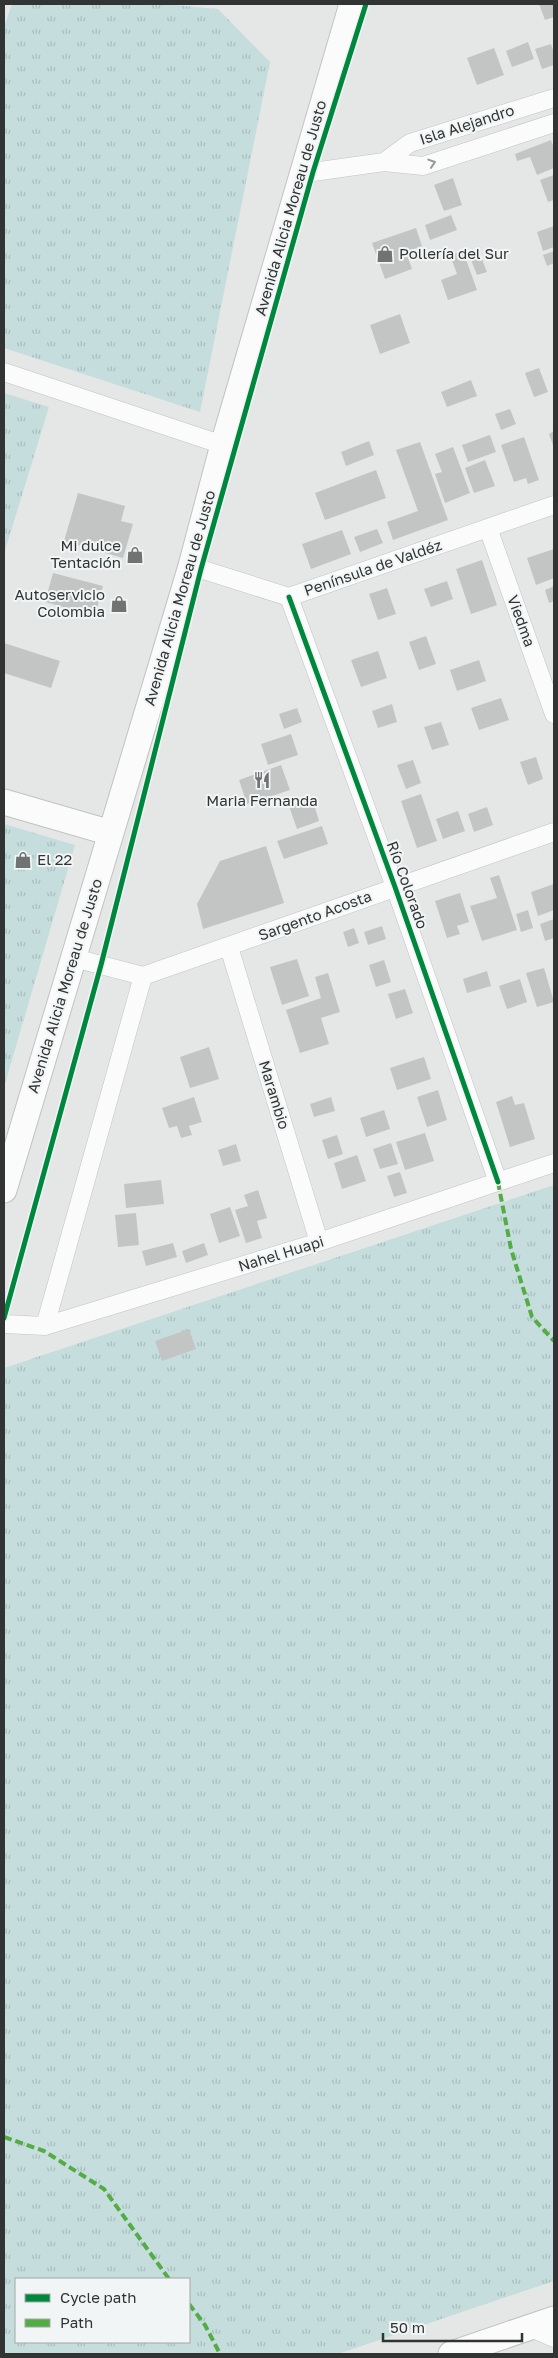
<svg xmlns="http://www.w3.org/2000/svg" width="558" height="2358" font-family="'Golos Text',sans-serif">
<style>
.grass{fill:url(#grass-tufts);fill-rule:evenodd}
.building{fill:#c3c5c5}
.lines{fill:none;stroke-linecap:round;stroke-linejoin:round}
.street-casing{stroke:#c1c3c3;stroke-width:19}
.secondary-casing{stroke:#c1c3c3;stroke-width:27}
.street{stroke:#fbfbfb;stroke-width:18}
.secondary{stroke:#fbfbfb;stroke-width:25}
.quiet{stroke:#54ac45;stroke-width:4;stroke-dasharray:8 4;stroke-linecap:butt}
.cycleway-casing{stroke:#f1f5f5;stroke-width:8}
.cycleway{stroke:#00873e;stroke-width:5}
.oneway{stroke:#969898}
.labels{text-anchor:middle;stroke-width:4;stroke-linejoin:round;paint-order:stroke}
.street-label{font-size:15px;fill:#323434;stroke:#f1f5f5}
.poi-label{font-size:15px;fill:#323434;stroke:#f1f5f5;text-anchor:start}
</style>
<defs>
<pattern id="grass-tufts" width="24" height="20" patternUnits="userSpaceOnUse" patternTransform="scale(1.25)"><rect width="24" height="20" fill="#c5dddd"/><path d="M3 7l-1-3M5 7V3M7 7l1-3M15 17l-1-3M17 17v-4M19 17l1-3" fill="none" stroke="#aabebe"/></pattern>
</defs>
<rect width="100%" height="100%" fill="#e5e7e7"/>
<path class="grass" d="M12 4H163L218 9 270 62 200 412 4 348V27Z
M4 393 49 407 4 554Z
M4 824 75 845 4 1087Z
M554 1185V2281L338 2354H4V1368ZM16 2279H189V2342H16Z"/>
<path class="building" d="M539 4H554V17L545 20Z
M528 42 534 59 512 67 506 51Z
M551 44 554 53V65L542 69 535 49Z
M494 48 504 75 477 85 467 58Z
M551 140 554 148V168L537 175 530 157 517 161 515 154Z
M554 175V200L548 202 540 180Z
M453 178 462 205 444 211 434 185Z
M451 215 457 230 430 240 425 225Z
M554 226V247L543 251 537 232Z
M416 228 422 246 406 252 412 269 385 279 372 243Z
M463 251 477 290 448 300 441 280 457 274 450 255Z
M554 251V263L547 266 543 255Z
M481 257 487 272 477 275 471 260Z
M400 314 410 343 380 354 370 325Z
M539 368 548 392 534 397 525 373Z
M471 380 477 396 447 407 441 392Z
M510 409 516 424 501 430 495 414Z
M554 431V448L549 434Z
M490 435 496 452 468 462 462 445Z
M524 437 539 480 528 484 526 478 514 482 501 445Z
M369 441 374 455 346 466 341 452Z
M420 442 448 520 393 540 387 522 418 511 396 450Z
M453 447 470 493 445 503 435 474 442 472 435 454Z
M485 460 495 486 474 493 465 468Z
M376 470 386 498 325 520 315 493Z
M78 493 125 506 121 521 133 524 123 558 64 541Z
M377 529 383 543 360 552 354 537Z
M342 530 351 554 311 569 302 544Z
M554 549V578L536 585 527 558Z
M482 560 497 605 471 614 456 569Z
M53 573 103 586 95 616 45 602Z
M447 581 453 599 431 607 424 589Z
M554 586V601L549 603 545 590Z
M387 588 396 614 378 620 369 594Z
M426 636 436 664 419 670 409 642Z
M4 643 60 661 51 688 4 673Z
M378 651 387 678 361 687 351 660Z
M479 660 486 681 457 691 450 670Z
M501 698 509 720 479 730 471 708Z
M392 704 397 722 378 728 372 711Z
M297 708 302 722 284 729 279 714Z
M441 722 449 745 432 750 424 727Z
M291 734 298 755 268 765 261 744Z
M536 757 543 779 528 785 520 762Z
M413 760 421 783 406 789 397 765Z
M281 765 290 790 247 804 239 780Z
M421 794 437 841 417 848 401 801Z
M312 798 319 821 297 829 289 806Z
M487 807 493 825 474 832 468 814Z
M458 811 465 831 443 839 436 819Z
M322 826 328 844 284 859 277 841Z
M266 846 284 903 203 929 197 904 220 861Z
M499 875 517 930 482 941 470 906 497 898 490 878Z
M554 884V910L538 916 531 892Z
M460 893 469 922 457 926 460 934 447 938 435 901Z
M528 910 533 928 521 932 516 914Z
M554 919V938L545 941 540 924Z
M382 926 386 939 368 945 364 932Z
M354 928 359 943 348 947 343 932Z
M297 959 309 996 282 1005 270 967Z
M384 960 391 982 376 987 369 965Z
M544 968 554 1002 537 1007 526 973Z
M487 971 491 986 467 993 463 979Z
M328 973 340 1012 321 1018 329 1044 300 1053 286 1010 321 998 315 977Z
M520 979 527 1002 507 1009 499 986Z
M405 989 413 1013 396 1019 388 994Z
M209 1047 219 1079 190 1088 180 1057Z
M424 1057 431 1079 397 1090 390 1068Z
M438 1090 447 1120 427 1127 417 1097Z
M512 1096 515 1105 524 1103 535 1139 510 1147 496 1102Z
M194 1097 202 1122 189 1126 192 1135 181 1138 177 1126 169 1128 162 1108Z
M331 1097 335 1111 314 1117 310 1104Z
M384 1110 390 1129 366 1137 360 1118Z
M425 1133 434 1161 405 1170 396 1142Z
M337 1135 343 1154 328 1159 322 1140Z
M391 1143 398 1164 380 1169 373 1149Z
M236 1144 241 1161 223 1166 218 1150Z
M357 1155 366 1181 342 1189 334 1163Z
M400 1172 407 1193 394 1197 387 1176Z
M161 1180 164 1204 126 1208 124 1184Z
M258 1190 267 1218 257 1221 262 1238 246 1243 235 1210 248 1206 244 1195Z
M230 1207 240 1236 219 1243 210 1214Z
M136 1213 139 1245 118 1247 115 1215Z
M173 1243 177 1257 146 1266 142 1251Z
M204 1243 208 1255 186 1263 182 1251Z
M189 1329 196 1349 162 1361 155 1341Z"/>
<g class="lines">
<g class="street-casing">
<path id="street" d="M384 162 410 143 554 98
M298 182 313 172 384 162 423 166 554 123
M4 372 223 445
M488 528 554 714
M191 566 289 597 554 505
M289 597 395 887 498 1182
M229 947 319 1242
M74 958 143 976 554 832
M4 1324 45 1326 319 1242 554 1163
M45 1326 143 976
M529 2327 554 2338"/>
</g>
<g class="secondary-casing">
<path id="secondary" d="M4 802 111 833
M4 1190 191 566 223 445 352 4
M451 2354 554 2319"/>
</g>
<use href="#street" class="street"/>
<use href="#secondary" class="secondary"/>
<path class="quiet" d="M498 1182 511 1249 532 1317 554 1341
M4 2137 44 2151 104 2189 169 2279
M189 2304 205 2325 220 2354"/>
<g class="cycleway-casing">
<path id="cycleway" d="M289 597 395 887 498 1182
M4 1318 101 965 201 569 313 172 366 4"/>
</g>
<use href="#cycleway" class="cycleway"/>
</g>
<defs><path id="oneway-chevron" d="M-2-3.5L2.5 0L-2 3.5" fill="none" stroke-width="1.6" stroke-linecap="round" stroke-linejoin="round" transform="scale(1.25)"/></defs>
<use class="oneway" href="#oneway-chevron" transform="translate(432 163) rotate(-18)"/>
<defs>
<g id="shop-bare" transform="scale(1.35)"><path d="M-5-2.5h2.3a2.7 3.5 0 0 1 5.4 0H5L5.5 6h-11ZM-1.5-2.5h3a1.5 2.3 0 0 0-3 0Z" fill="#717373" stroke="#f1f5f5" stroke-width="2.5" paint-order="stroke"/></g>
<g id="restaurant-bare" transform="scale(1.35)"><path d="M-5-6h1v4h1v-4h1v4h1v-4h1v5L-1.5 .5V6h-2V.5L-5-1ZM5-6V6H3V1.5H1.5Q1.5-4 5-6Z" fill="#717373" stroke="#f1f5f5" stroke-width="2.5" paint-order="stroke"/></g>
</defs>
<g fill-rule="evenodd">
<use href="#shop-bare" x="385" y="254"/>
<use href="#shop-bare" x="135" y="555"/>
<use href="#shop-bare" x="119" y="604"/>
<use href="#restaurant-bare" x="262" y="780"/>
<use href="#shop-bare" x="23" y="860"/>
</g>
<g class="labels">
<g class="street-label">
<text transform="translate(467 125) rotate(-18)" y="5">Isla Alejandro</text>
<text transform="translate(291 208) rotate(-74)" y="5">Avenida Alicia Moreau de Justo</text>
<text transform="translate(373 568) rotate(-19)" y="5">Península de Valdéz</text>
<text transform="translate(180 598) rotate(-74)" y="5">Avenida Alicia Moreau de Justo</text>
<text transform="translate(521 621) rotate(70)" y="5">Viedma</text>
<text transform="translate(407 885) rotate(70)" y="5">Río Colorado</text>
<text transform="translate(315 916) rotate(-20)" y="5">Sargento Acosta</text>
<text transform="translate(65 986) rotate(-73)" y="5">Avenida Alicia Moreau de Justo</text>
<text transform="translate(274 1095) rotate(73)" y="5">Marambio</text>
<text transform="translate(281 1254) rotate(-17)" y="5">Nahel Huapi</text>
</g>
<g class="poi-label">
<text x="399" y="259">Pollería del Sur</text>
<text x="121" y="551" text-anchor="end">Mi dulce<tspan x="121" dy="17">Tentación</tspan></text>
<text x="105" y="600" text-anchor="end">Autoservicio<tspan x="105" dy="17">Colombia</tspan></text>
<text x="262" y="806" text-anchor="middle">Maria Fernanda</text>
<text x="37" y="865">El 22</text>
</g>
</g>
<rect width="558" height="2358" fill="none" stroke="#323434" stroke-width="10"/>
<rect x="15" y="2278" width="175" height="65" fill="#f1f5f5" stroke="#a5a8a8"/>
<rect x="25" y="2294" width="25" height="8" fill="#00873e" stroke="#a5a8a8"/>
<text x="60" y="2303" font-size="15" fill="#323434">Cycle path</text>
<rect x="25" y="2319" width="25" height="8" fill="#54ac45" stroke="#a5a8a8"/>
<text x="60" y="2328" font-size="15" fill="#323434">Path</text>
<path d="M383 2333v8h139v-8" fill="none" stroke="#323434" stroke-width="2.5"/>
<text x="390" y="2333" font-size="15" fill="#323434" stroke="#f1f5f5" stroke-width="4" paint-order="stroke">50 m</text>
</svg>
